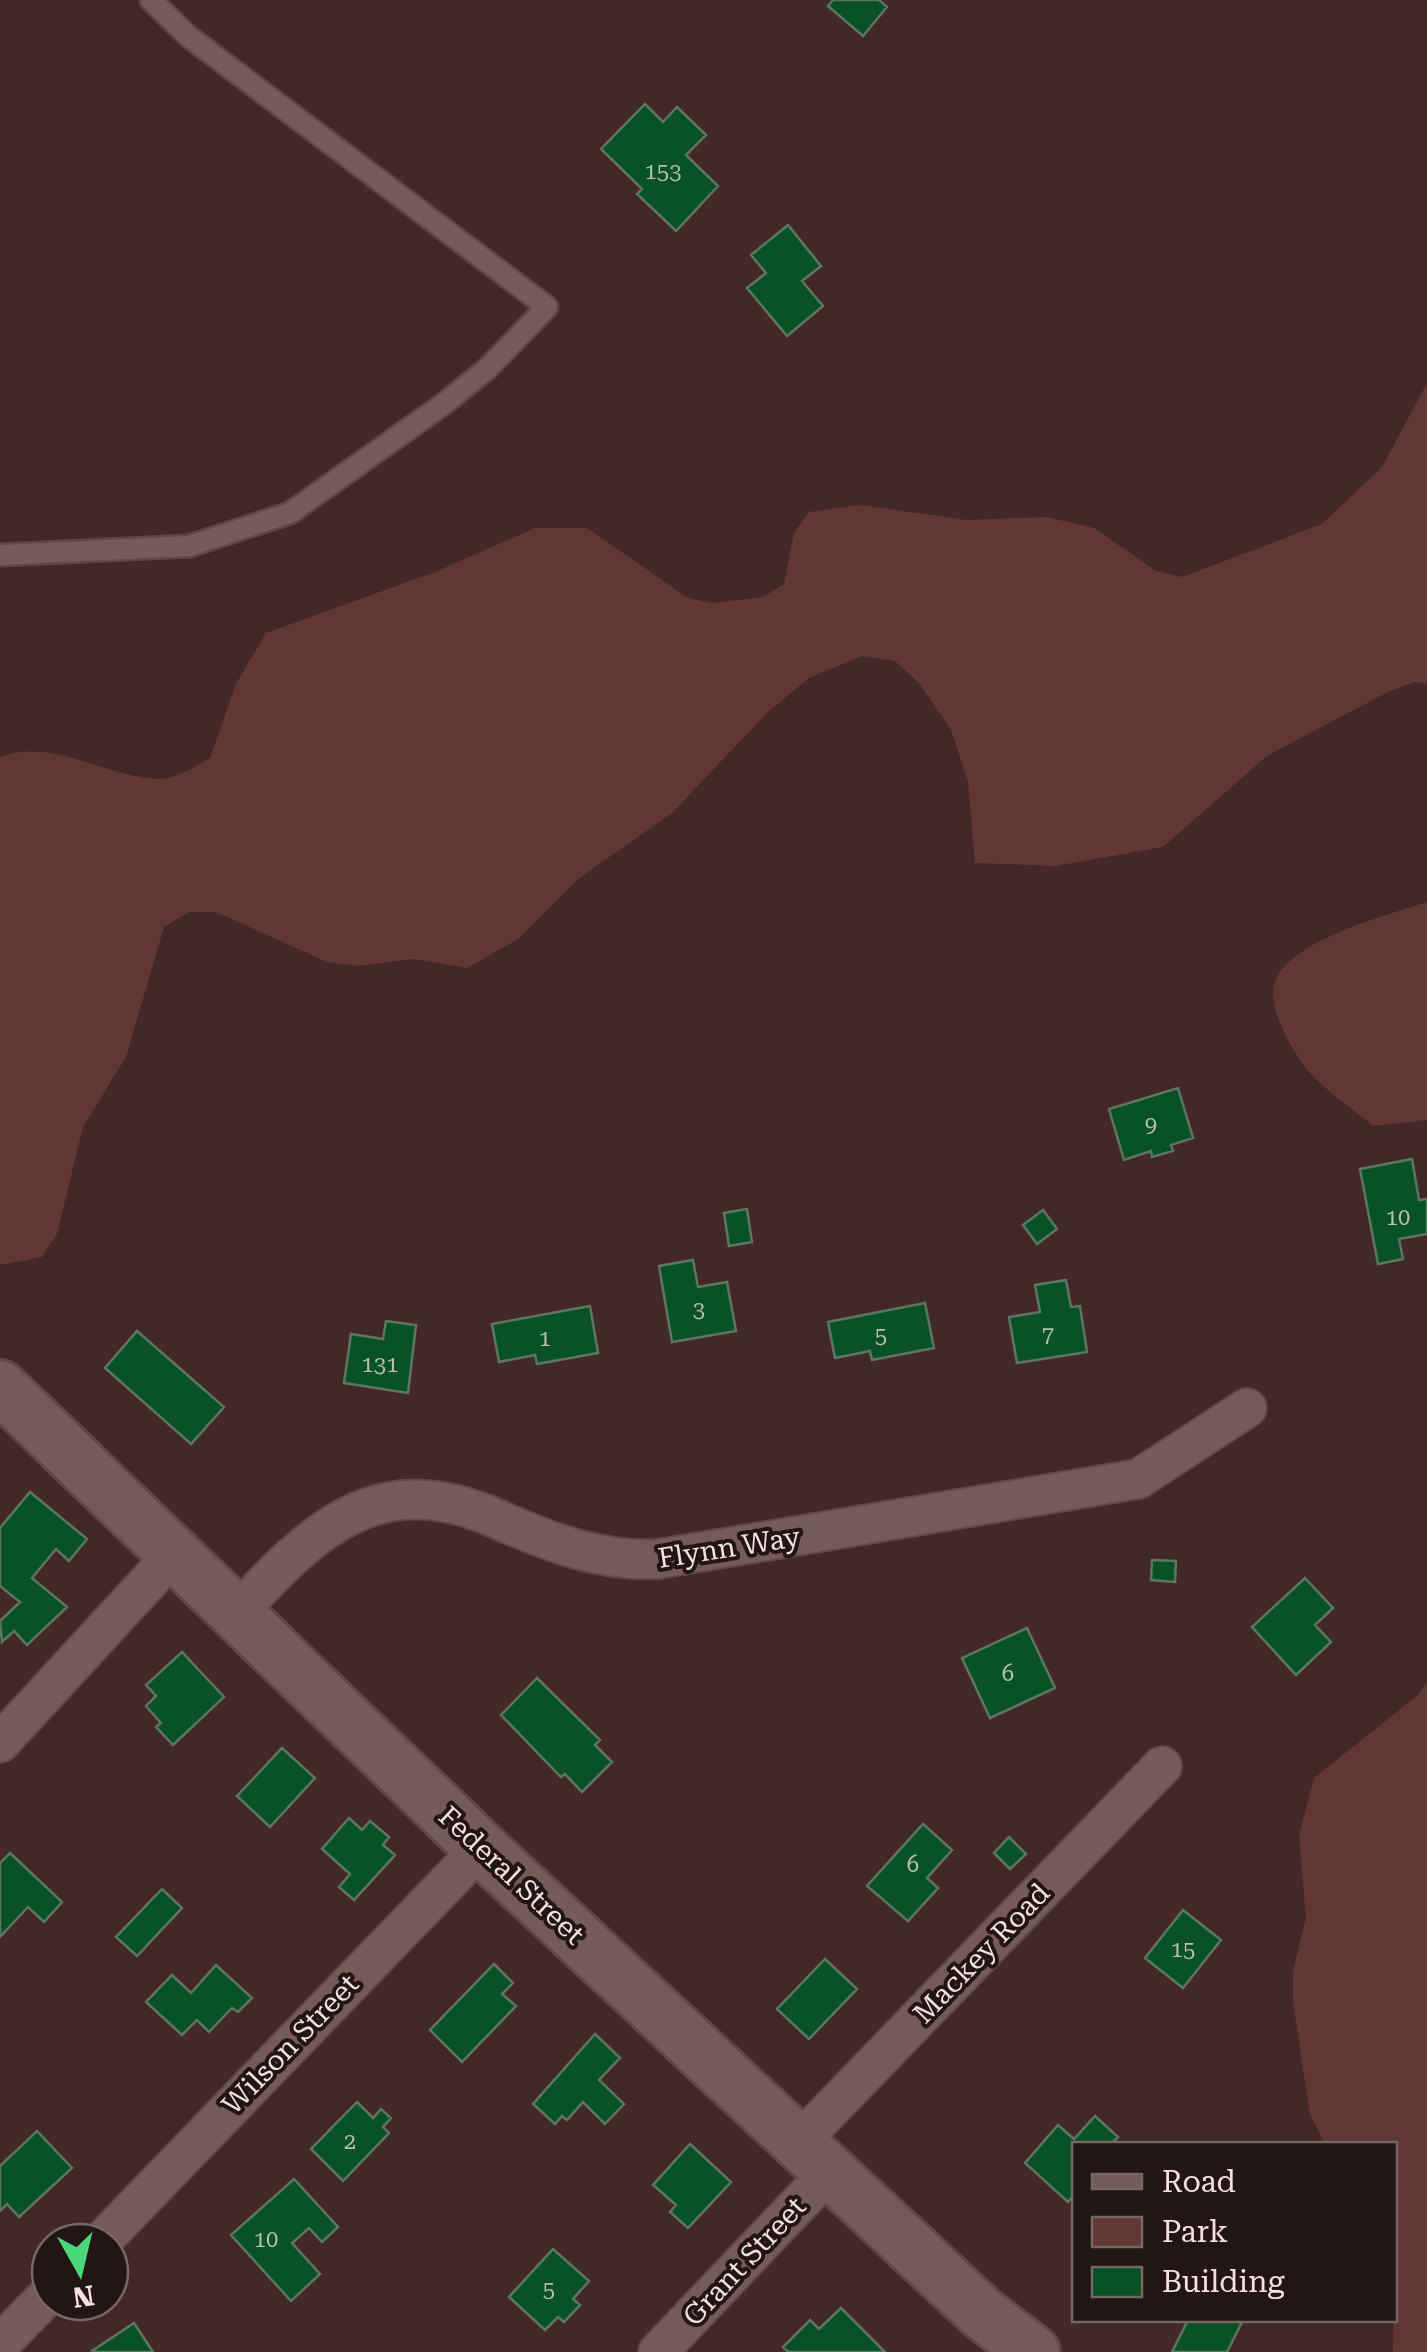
<svg xmlns="http://www.w3.org/2000/svg" width="1427" height="2352" font-family="'Roboto Serif',serif">
<style>
.green{fill:#623635}
.building{fill:#095225;stroke:#5f7563;stroke-width:2.5}
.lines{fill:none;stroke-linecap:round;stroke-linejoin:round}
.lane-casing{stroke:#5d4747;stroke-width:25}
.street-casing{stroke:#5d4747;stroke-width:42}
.secondary-casing{stroke:#5d4747;stroke-width:58}
.lane{stroke:#765a58;stroke-width:20}
.street{stroke:#765a58;stroke-width:38}
.secondary{stroke:#765a58;stroke-width:52}
.labels{text-anchor:middle;stroke-width:8;stroke-linejoin:round;paint-order:stroke}
.number-label{font-size:22px;fill:#b8bdb1}
.street-label{font-size:28px;fill:#f2e1e0;stroke:#211515}
</style>
<rect width="100%" height="100%" fill="#422928"/>
<path class="green" d="M1427 383V684L1414 682 1388 692 1268 755 1163 847 1055 866 975 863 968 782 951 730 919 683 895 661 862 656 809 678 768 712 672 813 578 879 518 939 467 968 414 959 357 966 327 962 216 912H189L164 927 126 1057 83 1127 57 1234 42 1257 0 1265V757C52 737 107 778 160 779 176 779 196 766 210 758L236 684 266 633 435 572 535 528H587L688 598 712 603 763 597 784 584 794 533 809 512 860 505 967 520 1046 517 1094 528 1156 571 1182 577 1322 524 1382 467Z
M1427 902V1120L1373 1126C1351 1107 1319 1087 1303 1064 1290 1046 1268 1008 1274 985 1285 941 1388 915 1427 902Z
M1427 1682V2352H1393L1394 2144H1325L1310 2115 1293 2002V1971L1306 1918 1299 1835 1314 1778 1418 1695Z"/>
<path class="building" d="M833 0H879L887 7 863 36 828 6Z
M645 104 663 122 677 107 706 135 686 155 718 186 676 231 637 194 642 189 601 149Z
M788 225 821 266 802 281 823 306 787 336 747 288 766 273 751 255Z
M1178 1088 1193 1138 1171 1145 1173 1151 1152 1157 1151 1151 1124 1160 1109 1109Z
M1412 1159 1419 1200 1427 1199V1234L1399 1239 1403 1259 1378 1264 1360 1169Z
M747 1209 752 1242 729 1246 724 1213Z
M1043 1210 1057 1229 1037 1244 1023 1225Z
M693 1260 698 1287 727 1282 736 1331 672 1342 659 1266Z
M1066 1280 1071 1307 1080 1306 1087 1352 1017 1363 1009 1317 1040 1312 1035 1285Z
M925 1303 934 1348 872 1360 870 1351 835 1358 828 1322Z
M590 1306 598 1353 537 1364 535 1355 499 1362 492 1324Z
M386 1321 416 1325 408 1393 344 1383 351 1334 383 1339Z
M137 1331 224 1407 191 1444 105 1368Z
M30 1492 87 1539 69 1561 56 1549 32 1578 67 1607 27 1645 14 1631 2 1642 0 1621 20 1602 0 1586V1528Z
M1152 1560 1176 1561 1175 1582 1151 1580Z
M1305 1578 1333 1608 1315 1625 1331 1642 1296 1675 1252 1627Z
M1027 1628 1055 1688 990 1718 962 1658Z
M182 1652 224 1697 173 1745 156 1727 161 1723 146 1706 156 1696 146 1685Z
M537 1678 600 1740 595 1745 612 1762 582 1792 565 1774 561 1777 501 1715Z
M282 1748 315 1778 270 1827 237 1796Z
M349 1818 362 1830 370 1821 389 1837 383 1845 395 1855 354 1900 339 1887 350 1874 322 1849Z
M923 1824 952 1850 927 1878 938 1888 908 1921 867 1886Z
M1009 1837 1026 1854 1010 1869 994 1853Z
M10 1853 62 1902 44 1922 28 1907 0 1937V1863Z
M162 1889 182 1908 137 1956 116 1937Z
M1183 1910 1221 1940 1183 1988 1145 1958Z
M825 1959 857 1989 809 2039 777 2009Z
M494 1964 513 1983 502 1994 516 2006 462 2062 430 2030Z
M216 1965 252 1998 238 2012 232 2008 209 2032 197 2020 182 2035 146 2002 172 1975 191 1993Z
M595 2034 620 2058 599 2080 624 2104 605 2124 583 2102 567 2120 562 2116 555 2124 533 2104Z
M357 2102 373 2118 381 2109 391 2118 383 2127 389 2133 343 2181 311 2149Z
M1095 2116 1118 2137 1111 2144H1074V2195L1068 2202 1025 2163 1058 2125 1074 2139Z
M37 2131 72 2168 19 2217 7 2204 0 2211V2166Z
M690 2144 731 2182 688 2228 670 2212 676 2205 653 2185Z
M294 2179 338 2227 322 2242 309 2228 292 2243 320 2274 291 2301 231 2235Z
M553 2249 589 2281 573 2299 580 2305 564 2322 558 2317 545 2330 509 2297Z
M841 2308 885 2352H788L783 2347 810 2320 819 2329Z
M1188 2320H1236L1242 2322 1227 2352H1172Z
M134 2323 153 2352H93L92 2351Z"/>
<g class="lines">
<g class="lane-casing">
<path id="lane" d="M0 555 189 546 290 513 445 403 488 368 547 307 188 36 151 0"/>
</g>
<g class="street-casing">
<path id="street" d="M237 1613C314 1529 378 1466 497 1519 549 1542 600 1562 658 1559L1138 1479 1247 1408
M0 1743 173 1555
M800 2141 1162 1766
M101 2242 481 1848
M0 2344 50 2293
M658 2352 831 2170"/>
</g>
<g class="secondary-casing">
<path id="secondary" d="M0 1387 481 1848 982 2313 1033 2352"/>
</g>
<use href="#lane" class="lane"/>
<use href="#street" class="street"/>
<use href="#secondary" class="secondary"/>
</g>
<g class="labels">
<g class="number-label">
<text x="663" y="179">153</text>
<text x="1151" y="1132">9</text>
<text x="1398" y="1225">10</text>
<text x="699" y="1317">3</text>
<text x="1048" y="1342">7</text>
<text x="881" y="1343">5</text>
<text x="545" y="1346">1</text>
<text x="380" y="1372">131</text>
<text x="1008" y="1681">6</text>
<text x="913" y="1872">6</text>
<text x="1183" y="1957">15</text>
<text x="350" y="2149">2</text>
<text x="266" y="2247">10</text>
<text x="549" y="2297">5</text>
</g>
<g class="street-label">
<text transform="translate(729 1547) rotate(-9)" y="10">Flynn Way</text>
<text transform="translate(512 1875) rotate(43)" y="10">Federal Street</text>
<text transform="translate(981 1953) rotate(-46)" y="10">Mackey Road</text>
<text transform="translate(290 2044) rotate(-46)" y="10">Wilson Street</text>
<text transform="translate(744 2261) rotate(-47)" y="10">Grant Street</text>
</g>
</g>
<rect x="1072" y="2142" width="325" height="180" fill="#211515" stroke="#756766" stroke-width="2.5"/>
<rect x="1092" y="2174" width="50" height="15" fill="#765a58" stroke="#756766" stroke-width="2.5"/>
<text x="1162" y="2192" font-size="30" fill="#f2e1e0">Road</text>
<rect x="1092" y="2217" width="50" height="30" fill="#623635" stroke="#756766" stroke-width="2.5"/>
<text x="1162" y="2242" font-size="30" fill="#f2e1e0">Park</text>
<rect x="1092" y="2267" width="50" height="30" fill="#095225" stroke="#756766" stroke-width="2.5"/>
<text x="1162" y="2292" font-size="30" fill="#f2e1e0">Building</text>
<g transform="translate(80 2272) rotate(172)"><circle r="48" fill="#211515" stroke="#756766" stroke-width="2.5"/>
<path d="M0-8L18 38L0 25L-18 38Z" fill="#4bd677"/>
<text y="-15" font-size="28" font-weight="bold" text-anchor="middle" fill="#f2e1e0">N</text>
</g>
</svg>
